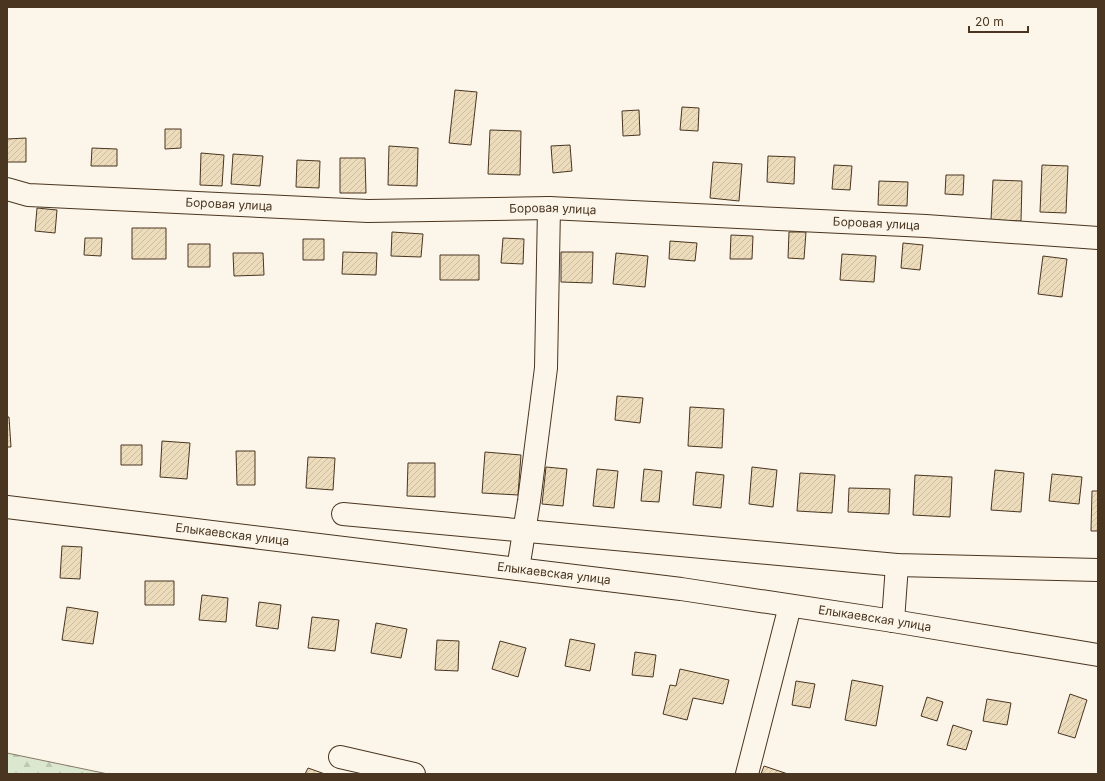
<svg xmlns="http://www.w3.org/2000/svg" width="1105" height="781" font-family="Inter,sans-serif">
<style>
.forest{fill:url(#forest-firs);stroke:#887966}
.building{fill:url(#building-hatch);stroke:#4a3520}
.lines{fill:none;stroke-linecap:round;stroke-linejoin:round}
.minor-casing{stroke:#4a3520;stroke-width:24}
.minor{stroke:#fbf6e9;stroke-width:22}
.labels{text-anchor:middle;stroke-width:3;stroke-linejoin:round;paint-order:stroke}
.street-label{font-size:12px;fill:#4a3520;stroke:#fbf6e9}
</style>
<defs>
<pattern id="forest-firs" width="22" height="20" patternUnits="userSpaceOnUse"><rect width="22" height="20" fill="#dce7d0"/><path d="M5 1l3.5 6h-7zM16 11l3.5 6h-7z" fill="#bec7b2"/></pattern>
<pattern id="building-hatch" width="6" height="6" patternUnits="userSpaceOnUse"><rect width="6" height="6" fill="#ecdcbc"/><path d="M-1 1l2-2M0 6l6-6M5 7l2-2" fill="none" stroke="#ccbda1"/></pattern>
</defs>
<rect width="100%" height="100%" fill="#fbf6e9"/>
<path class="forest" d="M7 753 108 774H7Z"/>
<path class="building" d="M455 90 477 92 471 145 449 143Z
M682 107 699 108 698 131 680 130Z
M639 110 640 135 623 136 622 111Z
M165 129H181V148L165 149Z
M490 130 521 131 520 175 488 174Z
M26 138V162H7V139Z
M570 145 572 171 553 173 551 146Z
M389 146 418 148 417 186 388 185Z
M92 148 117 149V166H91Z
M201 153 224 155 222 186 200 185Z
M233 154 263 156 260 186 231 184Z
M768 156 795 157 794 184 767 182Z
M340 158H365L366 193H340Z
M297 160 320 161 319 188 296 187Z
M713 162 742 164 739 201 710 198Z
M834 165 852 166 850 190 832 189Z
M1042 165 1068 166 1066 213 1040 212Z
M946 175H964L963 195 945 194Z
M993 180 1022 181 1021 221 991 220Z
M879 181 908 182 907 206 878 205Z
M37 208 57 210 55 233 35 231Z
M132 228H166V259H132Z
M392 232 423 234 421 257 391 256Z
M789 232H806L804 259 788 258Z
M731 235 753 236 752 259H730Z
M85 238H102L101 256 84 255Z
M503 238 524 239 523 264 501 263Z
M303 239H324V260H303Z
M670 241 697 243 695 261 669 259Z
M903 243 923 245 920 270 901 268Z
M188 244H210V267H188Z
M343 252 377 253 376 275 342 274Z
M561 252H593L592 283 561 282Z
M233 253H263L264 275 234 276Z
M616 253 648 256 645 287 613 284Z
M842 254 876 256 874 282 840 280Z
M440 255H479V280H440Z
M1043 256 1067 259 1062 297 1038 294Z
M617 396 643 398 640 423 615 420Z
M690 407 724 409 722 448 688 446Z
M7 417H9L11 447H7Z
M162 441 190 443 187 479 160 477Z
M121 445H142V465H121Z
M236 451H255V485H237Z
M485 452 521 455 518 495 482 493Z
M308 457 335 458 333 490 306 488Z
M408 463H435V497L407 496Z
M546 467 567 469 563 506 542 504Z
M752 467 777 470 773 507 749 504Z
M597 469 618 471 614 508 593 506Z
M644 469 662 471 659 502 641 501Z
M995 470 1024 473 1021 512 991 510Z
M696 472 724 475 721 508 693 505Z
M800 473 835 475 832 513 797 511Z
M1052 474 1082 477 1079 504 1049 501Z
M915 475 952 477 950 517 913 515Z
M849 488 890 489 889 514 848 512Z
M1092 491H1098V531H1091Z
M62 546 82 547 80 579 60 578Z
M145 581H174V605H145Z
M202 595 228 598 226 622 199 620Z
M259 602 281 605 278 629 256 626Z
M67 607 98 612 93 644 62 640Z
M312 617 339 620 335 651 308 648Z
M376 623 407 629 401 658 371 653Z
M570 639 595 644 590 671 565 666Z
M437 640 459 641 458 671 435 670Z
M500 641 526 648 518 677 492 669Z
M635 652 656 655 653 677 632 675Z
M680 669 729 680 723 704 693 698 687 720 663 714 670 685 676 686Z
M852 680 883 686 876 726 845 720Z
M796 681 815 684 810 708 792 705Z
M1070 694 1087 700 1075 738 1058 733Z
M927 697 943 702 937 721 921 716Z
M987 699 1011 703 1007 725 983 721Z
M953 725 972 731 966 750 947 745Z
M764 766 788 774H761Z
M308 768 325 774H305Z"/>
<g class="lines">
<g class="minor-casing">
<g id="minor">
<path id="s1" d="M7 189 28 195 368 211 549 208 926 226 1098 238"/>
<path id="s2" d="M7 507 681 589 893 621 1098 655"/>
<path d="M343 514 897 565 1098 570"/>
<path d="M518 569 529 501 546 368 549 208"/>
<path d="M893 621 897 565"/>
<path d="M340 757 414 774"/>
<path d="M747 774 790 606"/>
</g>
</g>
<use href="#minor" class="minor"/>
</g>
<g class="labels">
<g class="street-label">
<text dy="4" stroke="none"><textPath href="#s1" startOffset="223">Боровая улица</textPath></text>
<text dy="4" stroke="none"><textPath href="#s1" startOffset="547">Боровая улица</textPath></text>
<text dy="4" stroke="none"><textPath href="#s1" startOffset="871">Боровая улица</textPath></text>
<text dy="4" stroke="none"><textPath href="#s2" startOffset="227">Елыкаевская улица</textPath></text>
<text dy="4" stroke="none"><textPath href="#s2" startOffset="551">Елыкаевская улица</textPath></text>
<text dy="4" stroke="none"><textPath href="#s2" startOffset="875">Елыкаевская улица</textPath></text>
</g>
</g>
<rect width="1105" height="781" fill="none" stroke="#4a3520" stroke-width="16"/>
<path d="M969 26v6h59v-6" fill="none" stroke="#4a3520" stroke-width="2"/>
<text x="975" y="26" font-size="12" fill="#4a3520" stroke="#fbf6e9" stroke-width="3" paint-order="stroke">20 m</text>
</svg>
